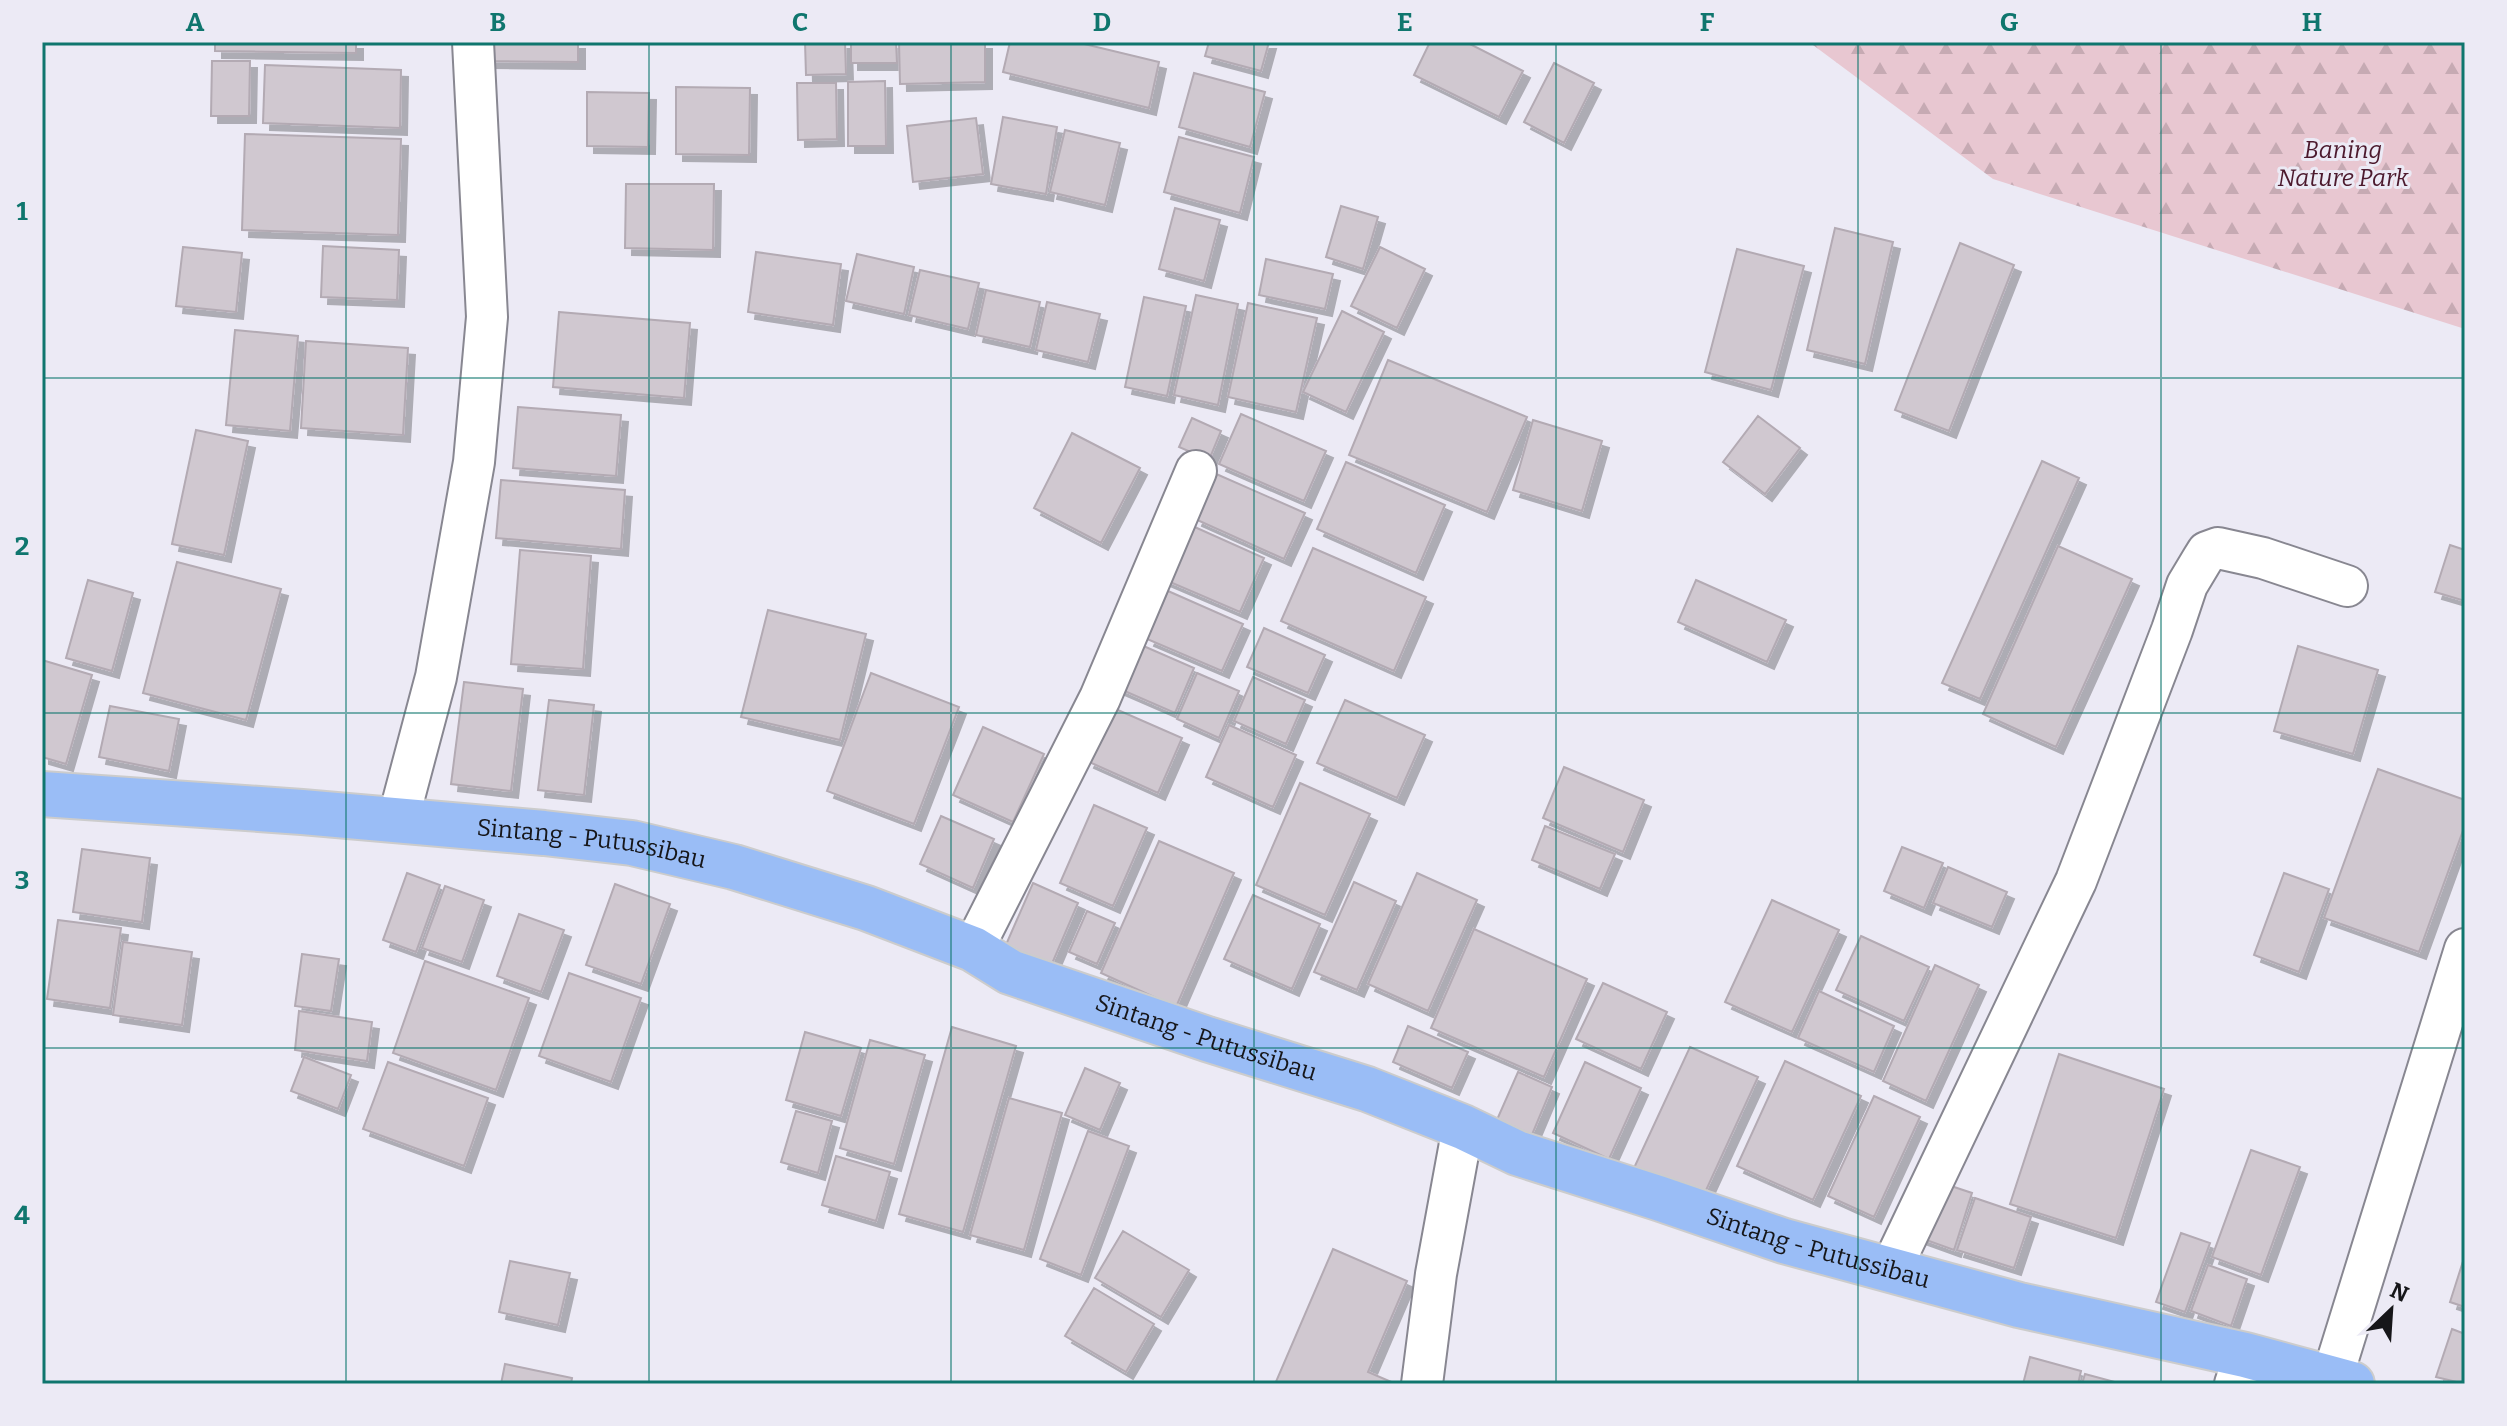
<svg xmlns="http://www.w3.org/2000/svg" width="2507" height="1426" font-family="Bitter,serif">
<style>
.forest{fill:url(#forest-firs)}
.building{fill:#d0c8d0;stroke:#b3aab3;stroke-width:2;filter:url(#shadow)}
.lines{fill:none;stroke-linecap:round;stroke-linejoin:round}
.street-casing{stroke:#888791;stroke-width:44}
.highway-casing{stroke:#ccc;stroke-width:48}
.street{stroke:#fff;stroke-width:40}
.highway{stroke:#9abdf6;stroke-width:44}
.grid{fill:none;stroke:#0f766e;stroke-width:2;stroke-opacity:0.55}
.labels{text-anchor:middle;stroke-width:6;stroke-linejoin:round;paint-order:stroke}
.park-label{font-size:24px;font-style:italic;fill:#4c192d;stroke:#eceaf5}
.street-label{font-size:24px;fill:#161619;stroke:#eceaf5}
.neatline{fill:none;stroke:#0f766e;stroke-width:3}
.grid-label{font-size:26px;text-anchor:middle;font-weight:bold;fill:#0f766e}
</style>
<defs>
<pattern id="forest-firs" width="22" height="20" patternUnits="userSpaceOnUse" patternTransform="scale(2)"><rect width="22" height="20" fill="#e8c7d1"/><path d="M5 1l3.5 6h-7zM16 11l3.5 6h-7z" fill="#c6aab3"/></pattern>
<filter id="shadow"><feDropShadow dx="7" dy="7" stdDeviation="0" flood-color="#0004"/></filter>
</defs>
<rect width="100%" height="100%" fill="#eceaf5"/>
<path class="forest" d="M1809 42H2465V329L1993 179Z"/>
<path class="building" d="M215 42H356V53L215 51Z
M485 42H578V62L485 61Z
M805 42H845L846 74 806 75Z
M851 42H896L897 63H851Z
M899 42H985V82L900 84Z
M1010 42H1076L1159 62 1149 108 1003 72Z
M1209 42H1269L1261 71 1205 56Z
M1430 42H1466L1523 71 1499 117 1414 75Z
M212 61H250L249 116H211Z
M1554 63 1594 83 1564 143 1524 122Z
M265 65 401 70 400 128 263 123Z
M1194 73 1265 92 1250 147 1179 127Z
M885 81 886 146H848V82Z
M797 83H836L837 139 798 140Z
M676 87 750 88 749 155 676 154Z
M587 92 649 93 648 147 587 146Z
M1003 117 1057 127 1046 194 991 184Z
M976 118 983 174 913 182 907 126Z
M1065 130 1120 143 1105 205 1050 192Z
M245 134 401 139 398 235 242 230Z
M1179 137 1254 157 1240 213 1164 192Z
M626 184H714L713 250 625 248Z
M1341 206 1378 217 1363 269 1326 257Z
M1175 208 1220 220 1204 281 1159 269Z
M1835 228 1893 242 1865 364 1807 350Z
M1960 243 2014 265 1949 431 1895 410Z
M323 246 399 250 397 300 321 297Z
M183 247 242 253 236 312 176 306Z
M1380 247 1425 269 1397 328 1351 306Z
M1737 249 1804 266 1771 390 1705 372Z
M756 252 841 264 833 325 748 312Z
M857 254 914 267 904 314 846 301Z
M1266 259 1333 274 1325 309 1259 295Z
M920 270 979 283 968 329 909 315Z
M986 290 1040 302 1030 347 976 335Z
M1196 295 1238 304 1218 405 1174 395Z
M1144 297 1186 306 1167 396 1125 387Z
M1047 302 1100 314 1088 362 1036 350Z
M1248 303 1317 318 1296 412 1228 397Z
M1342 311 1384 332 1346 412 1303 392Z
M559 312 690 323 684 398 553 387Z
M235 330 298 336 290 431 226 425Z
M306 341 408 348 403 435 301 428Z
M1388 360 1527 417 1487 512 1349 455Z
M518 407 621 415 616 476 513 468Z
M1241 414 1326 451 1304 501 1219 464Z
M1758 416 1800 448 1765 494 1723 462Z
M1192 418 1221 431 1209 460 1179 447Z
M1533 420 1602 441 1582 511 1513 490Z
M196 430 248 441 224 555 172 544Z
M1072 433 1140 468 1101 543 1034 508Z
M2042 461 2079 478 1980 699 1942 683Z
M1346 462 1445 505 1416 573 1317 529Z
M1214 473 1305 513 1284 559 1195 519Z
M501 480 625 490 621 549 496 538Z
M1188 524 1264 558 1240 612 1163 579Z
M2450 545 2465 550V601L2435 592Z
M2058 546 2132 579 2056 747 1983 714Z
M1313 548 1426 597 1394 671 1281 621Z
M520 550 591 556 583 669 511 664Z
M177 562 281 589 246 720 143 693Z
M88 580 133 593 112 671 66 658Z
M1696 580 1786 620 1767 662 1678 622Z
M1168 591 1243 624 1222 671 1147 639Z
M768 610 866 634 840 740 741 717Z
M1264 628 1325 655 1308 693 1247 667Z
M1132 641 1194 668 1175 713 1113 686Z
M2298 646 2378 670 2353 754 2274 731Z
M42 660 92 675 66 764 42 757Z
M871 673 959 707 914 824 827 791Z
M1197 673 1239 691 1219 738 1177 719Z
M1253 677 1305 700 1286 744 1234 721Z
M464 682 523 689 511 791 451 784Z
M549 700 594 705 584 795 538 790Z
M1345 700 1425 735 1397 798 1317 763Z
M110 706 179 719 169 771 99 757Z
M1111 707 1182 738 1158 793 1087 761Z
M1229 725 1296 755 1273 807 1206 777Z
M983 727 1044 754 1013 822 953 795Z
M1564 767 1644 800 1623 852 1543 818Z
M2378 769 2465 800V825L2419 952 2324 918Z
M1300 783 1370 814 1325 915 1256 885Z
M1094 805 1147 828 1113 906 1060 883Z
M941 816 994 839 973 888 920 864Z
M1545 826 1615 854 1600 889 1532 860Z
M1159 841 1234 873 1176 1007 1101 973Z
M1902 847 1943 863 1924 908 1884 891Z
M82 849 150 858 142 922 73 912Z
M1948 867 2007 892 1992 927 1933 903Z
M407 873 440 885 416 952 383 940Z
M1417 873 1477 900 1428 1011 1368 984Z
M2284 873 2329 889 2299 972 2254 955Z
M1354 882 1396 901 1357 990 1314 972Z
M1033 883 1078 903 1051 966 1005 947Z
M615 884 670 904 641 984 586 965Z
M445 886 484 900 462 962 422 948Z
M1253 895 1320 924 1292 989 1224 959Z
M1772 900 1839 930 1792 1032 1725 1002Z
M1087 911 1115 923 1097 964 1069 952Z
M519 914 564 930 541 992 497 976Z
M58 920 121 928 110 1008 47 999Z
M1474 929 1587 979 1544 1077 1431 1028Z
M1861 936 1929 967 1904 1021 1836 990Z
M123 942 192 952 182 1025 113 1015Z
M302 954 339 959 331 1011 295 1006Z
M425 961 529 998 496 1090 393 1053Z
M1935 965 1979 985 1926 1101 1883 1081Z
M569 973 641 998 611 1082 539 1056Z
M1603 983 1667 1012 1641 1069 1576 1039Z
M1819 991 1894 1026 1874 1072 1798 1038Z
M299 1011 372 1022 367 1061 295 1050Z
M1408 1026 1468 1052 1452 1088 1393 1062Z
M952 1027 1016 1046 963 1232 899 1214Z
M805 1032 861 1048 841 1116 786 1100Z
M870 1040 925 1055 894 1164 840 1148Z
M1690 1047 1758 1077 1702 1199 1634 1168Z
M2059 1054 2164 1089 2116 1238 2010 1204Z
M304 1057 351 1075 338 1109 291 1091Z
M1785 1061 1861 1096 1813 1200 1737 1166Z
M388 1062 488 1098 464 1166 363 1129Z
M1585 1062 1641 1088 1609 1159 1553 1133Z
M1085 1068 1120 1083 1100 1130 1065 1115Z
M1518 1072 1552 1087 1531 1137 1496 1122Z
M1874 1096 1920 1117 1874 1217 1828 1196Z
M1009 1098 1062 1113 1024 1250 970 1235Z
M796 1111 832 1121 818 1173 781 1162Z
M1088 1131 1129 1146 1081 1275 1040 1259Z
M2251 1150 2300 1167 2261 1275 2212 1257Z
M836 1156 890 1172 876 1221 822 1205Z
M1933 1180 1972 1193 1954 1250 1915 1236Z
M1975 1198 2031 1217 2014 1268 1957 1250Z
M1123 1231 1189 1270 1161 1317 1095 1278Z
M2181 1233 2210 1243 2185 1312 2156 1302Z
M1333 1249 1407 1281 1368 1372 1396 1384H1275Z
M2465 1255V1307L2450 1302Z
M510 1261 570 1273 558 1325 499 1312Z
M2208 1265 2247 1279 2231 1326 2191 1311Z
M1094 1288 1154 1324 1126 1372 1065 1336Z
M2452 1329 2465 1334V1384L2436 1377Z
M2030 1357 2081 1371 2078 1384H2023Z
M505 1364 572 1378 571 1384H501Z
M2085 1374 2122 1384H2082Z"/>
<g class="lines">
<g class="street-casing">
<path id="street" d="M398 820 436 677 474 462 487 317 473 42
M973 949 1100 698 1196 471
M1890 1271 2076 881 2172 630 2187 585 2202 560 2207 552 2218 548 2263 558 2347 586
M2332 1378 2465 949
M1422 1384 1436 1274 1463 1127
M2235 1384 2245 1355"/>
</g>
<g class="highway-casing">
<g id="highway">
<path id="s1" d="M42 794 302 812 544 833 632 843 734 867 866 908 973 949 1010 972 1207 1039 1367 1089 1463 1127 1517 1153 1658 1198 1784 1241 2019 1305 2245 1355 2352 1384"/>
</g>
</g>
<use href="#street" class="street"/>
<use href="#highway" class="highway"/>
</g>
<path class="grid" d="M346 42V1384M649 42V1384M951 42V1384M1254 42V1384M1556 42V1384M1858 42V1384M2161 42V1384M42 378H2465M42 713H2465M42 1048H2465"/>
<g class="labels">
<g class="park-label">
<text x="2343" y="158">Baning<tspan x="2343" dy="28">Nature Park</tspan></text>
</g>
<g class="street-label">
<text dy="8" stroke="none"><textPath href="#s1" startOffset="552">Sintang - Putussibau</textPath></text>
<text dy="8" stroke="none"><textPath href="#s1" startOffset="1200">Sintang - Putussibau</textPath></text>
<text dy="8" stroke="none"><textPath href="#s1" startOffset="1848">Sintang - Putussibau</textPath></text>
</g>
</g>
<rect width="2507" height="1426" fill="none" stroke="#eceaf5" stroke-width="88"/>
<g transform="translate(2391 1310) rotate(25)" stroke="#eceaf5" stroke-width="6" paint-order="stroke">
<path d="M0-6L14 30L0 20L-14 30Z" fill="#161619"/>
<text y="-12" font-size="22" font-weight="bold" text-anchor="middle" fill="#161619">N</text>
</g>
<rect x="44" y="44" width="2419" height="1338" class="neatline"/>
<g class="grid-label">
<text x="195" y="31">A</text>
<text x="498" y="31">B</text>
<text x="800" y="31">C</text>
<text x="1102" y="31">D</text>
<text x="1405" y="31">E</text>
<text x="1707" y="31">F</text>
<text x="2009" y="31">G</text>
<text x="2312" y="31">H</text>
<text x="22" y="220">1</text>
<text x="22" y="555">2</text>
<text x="22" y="889">3</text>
<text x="22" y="1224">4</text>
</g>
</svg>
